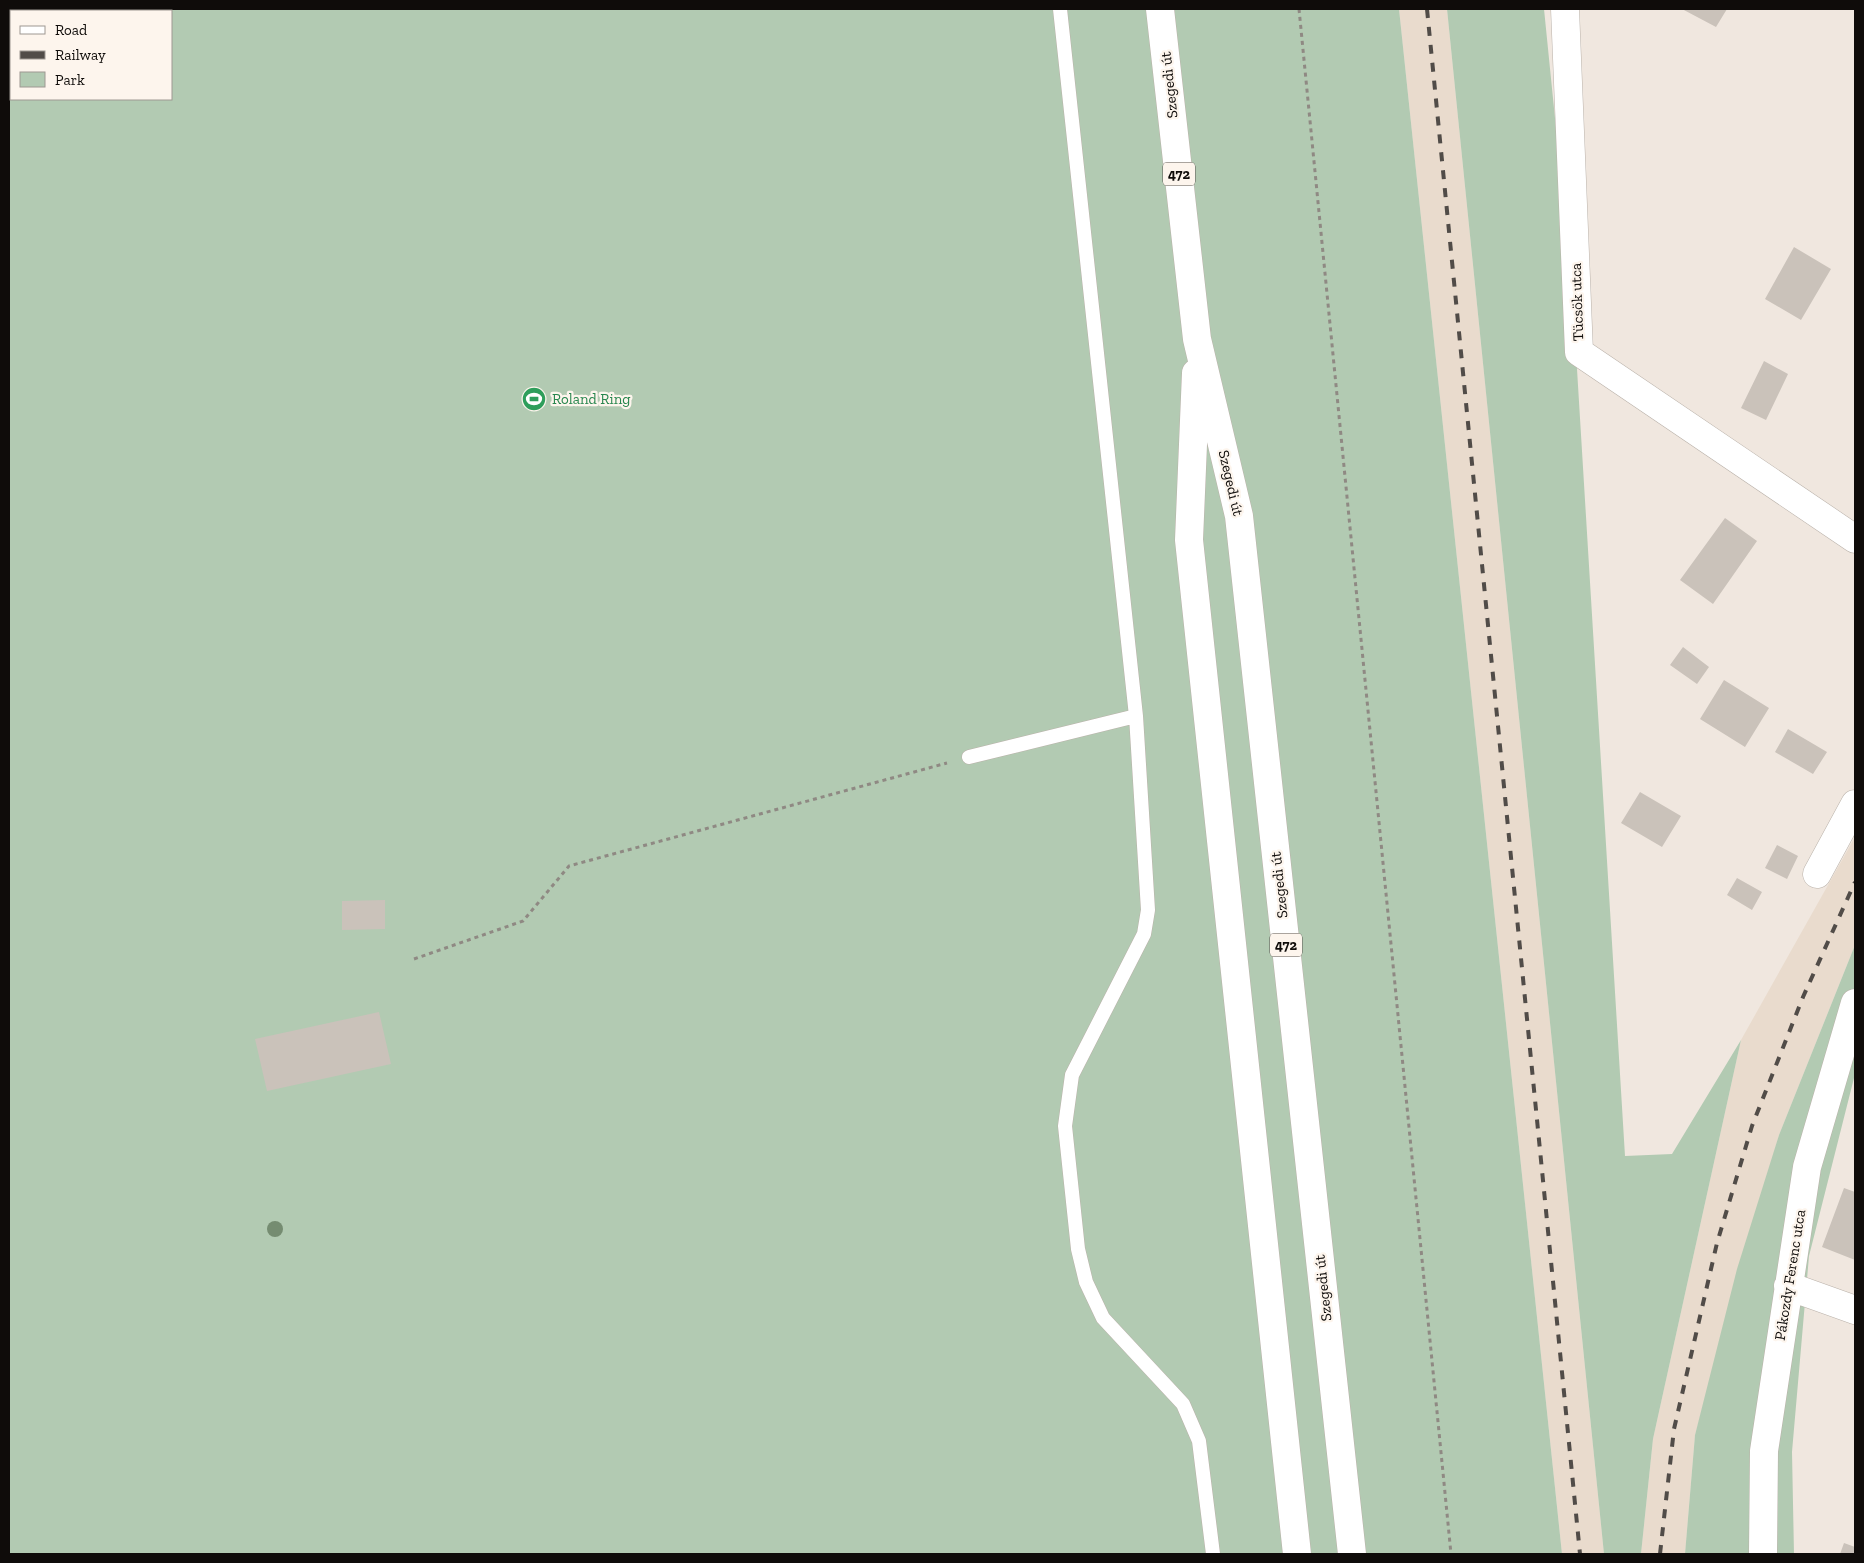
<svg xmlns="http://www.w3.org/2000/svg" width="1864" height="1563" font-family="'Zilla Slab',serif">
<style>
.built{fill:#e9dbcd}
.green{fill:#b2cab2;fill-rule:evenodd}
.building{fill:#cac2ba}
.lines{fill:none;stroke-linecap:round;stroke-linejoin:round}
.lane-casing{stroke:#bab2aa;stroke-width:15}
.street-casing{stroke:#bab2aa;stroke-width:29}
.primary-casing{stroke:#bab2aa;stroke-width:29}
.path{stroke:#8f8983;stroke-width:3;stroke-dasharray:4 4;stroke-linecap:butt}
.lane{stroke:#fff;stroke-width:14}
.street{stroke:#fff;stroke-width:28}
.primary{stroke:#fff;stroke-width:28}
.rail{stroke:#514c48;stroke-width:4;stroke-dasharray:9 9;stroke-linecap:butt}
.tree{fill:#758c71}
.labels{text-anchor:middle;stroke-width:4.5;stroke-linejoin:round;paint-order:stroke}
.shield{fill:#fdf5ed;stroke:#56524e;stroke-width:1}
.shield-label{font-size:14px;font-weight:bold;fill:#0f0c0a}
.street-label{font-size:15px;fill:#0f0c0a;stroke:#fdf5ed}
.leisure-label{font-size:15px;fill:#27864d;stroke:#fdf5ed;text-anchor:start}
</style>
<rect width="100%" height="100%" fill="#f0e7df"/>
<path class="built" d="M1399 9H1447L1604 1554H1562Z
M1855 837V945L1779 1135 1695 1435 1685 1554H1641L1653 1439 1741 1040Z"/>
<path class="green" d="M9 9H1399L1562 1554H9ZM11 11H171V99H11Z
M1447 9H1544L1572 287 1625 1156 1672 1154 1741 1040 1653 1439 1641 1554H1604Z
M1855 945V1074L1809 1256 1792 1452 1794 1554H1685L1695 1435 1737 1269 1779 1135Z"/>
<path class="building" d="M1682 9H1727L1716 27Z
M1794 247 1831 269 1801 320 1765 299Z
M1764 361 1788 374 1766 420 1741 408Z
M1725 518 1757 541 1713 604 1680 580Z
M1683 647 1709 667 1697 684 1670 665Z
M1724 680 1769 708 1745 747 1700 719Z
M1788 729 1827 752 1813 774 1775 752Z
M1640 792 1681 816 1662 847 1621 823Z
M1777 845 1798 856 1787 879 1765 868Z
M1737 878 1762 892 1752 910 1727 895Z
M385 900V929L342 930V901Z
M379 1012 391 1064 267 1091 255 1039Z
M1844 1188 1855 1192V1260L1822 1247Z
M1844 1543 1855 1547V1554H1840Z"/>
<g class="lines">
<g class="lane-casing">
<path id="lane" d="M1060 9 1136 716 1148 910 1144 934 1072 1075 1065 1126 1078 1249 1086 1282 1103 1318 1183 1404 1199 1441 1213 1554
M969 757 1136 716"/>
</g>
<g class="street-casing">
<path id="street" d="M1565 9 1579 352 1855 539
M1817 874 1855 804
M1788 1286 1855 1310
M1763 1554 1764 1451 1807 1167 1855 1003"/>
</g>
<g class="primary-casing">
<path id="primary" d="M1160 9 1197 339 1239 516 1352 1554
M1196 373 1189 540 1297 1554"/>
</g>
<path class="path" d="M1299 9 1451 1554
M414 959 523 921 569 866 947 763"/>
<use href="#lane" class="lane"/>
<use href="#street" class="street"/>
<use href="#primary" class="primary"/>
<path class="rail" d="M1427 9 1580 1554
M1660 1554 1674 1429 1717 1243 1752 1126 1803 997 1855 882"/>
</g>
<circle class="tree" cx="275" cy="1229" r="8"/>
<defs>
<g id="stadium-disc" transform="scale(1.25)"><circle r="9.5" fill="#2e9e5b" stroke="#fdf5ed"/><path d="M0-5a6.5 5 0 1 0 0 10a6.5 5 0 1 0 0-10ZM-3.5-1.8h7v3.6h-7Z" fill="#fff"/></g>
</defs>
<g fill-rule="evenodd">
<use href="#stadium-disc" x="534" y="399"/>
</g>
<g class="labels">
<g class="shield">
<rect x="1163" y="162.5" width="32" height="23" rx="4"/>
<rect x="1270" y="933.5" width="32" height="23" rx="4"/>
</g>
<g class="shield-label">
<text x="1179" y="179">472</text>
<text x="1286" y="950">472</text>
</g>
<g class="street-label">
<text transform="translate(1169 85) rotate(-96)" y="5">Szegedi út</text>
<text transform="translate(1577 302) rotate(-92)" y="5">Tücsök utca</text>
<text transform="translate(1231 483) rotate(77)" y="5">Szegedi út</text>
<text transform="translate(1279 885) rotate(-96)" y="5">Szegedi út</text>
<text transform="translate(1790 1275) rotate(-81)" y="5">Pákozdy Ferenc utca</text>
<text transform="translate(1323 1288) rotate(-96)" y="5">Szegedi út</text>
</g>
<g class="leisure-label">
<text x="552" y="404">Roland Ring</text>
</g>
</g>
<rect width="1864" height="1563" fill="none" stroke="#0f0c0a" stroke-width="20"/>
<rect x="10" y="10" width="162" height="90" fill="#fdf5ed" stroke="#9e9892"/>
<rect x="20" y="26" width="25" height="8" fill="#ffffff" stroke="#9e9892"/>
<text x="55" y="35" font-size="15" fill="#0f0c0a">Road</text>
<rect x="20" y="51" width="25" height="8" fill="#514c48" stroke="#9e9892"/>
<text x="55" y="60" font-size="15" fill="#0f0c0a">Railway</text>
<rect x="20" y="72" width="25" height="15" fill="#b2cab2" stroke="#9e9892"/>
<text x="55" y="85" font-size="15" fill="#0f0c0a">Park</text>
</svg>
